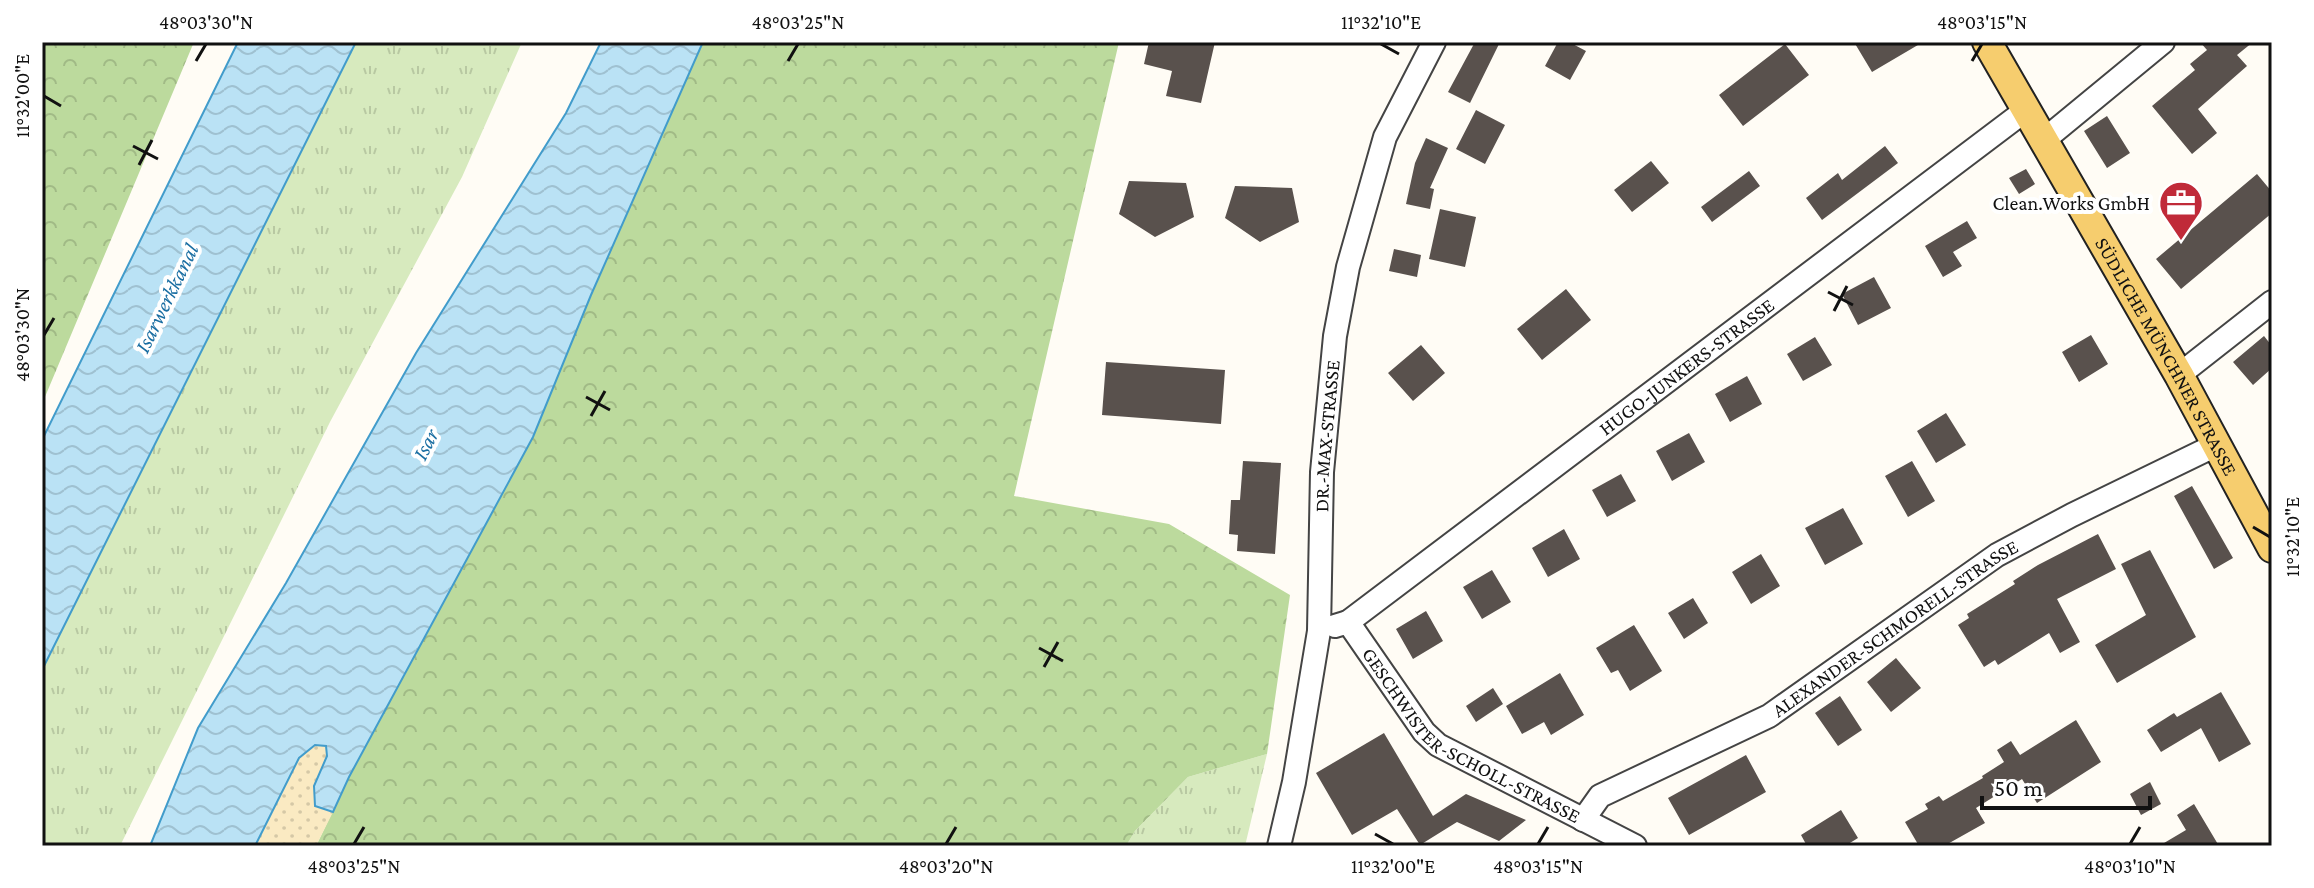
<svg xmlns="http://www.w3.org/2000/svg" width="2314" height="888" font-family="'Crimson Pro',serif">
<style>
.grass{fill:url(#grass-tufts)}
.forest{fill:url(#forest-crowns)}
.sand{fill:url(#sand-dots)}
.water{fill:url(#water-waves);stroke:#429ccb;stroke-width:2}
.building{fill:#59514d}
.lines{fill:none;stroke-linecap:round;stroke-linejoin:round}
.minor-casing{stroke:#444;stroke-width:26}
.major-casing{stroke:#222;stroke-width:32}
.minor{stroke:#fff;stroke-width:22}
.major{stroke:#f6cd6e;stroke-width:28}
.ticks{fill:none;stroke:#111;stroke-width:3}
.labels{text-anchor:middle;stroke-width:8;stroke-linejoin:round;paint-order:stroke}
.poi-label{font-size:20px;fill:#111;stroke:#fff;text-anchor:end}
.street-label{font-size:20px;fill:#111;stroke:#fff}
.water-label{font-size:22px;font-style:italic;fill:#1a6ea2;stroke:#fff}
.neatline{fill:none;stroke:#111;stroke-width:3}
.ticks-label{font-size:20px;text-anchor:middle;fill:#111}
</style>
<defs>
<pattern id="grass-tufts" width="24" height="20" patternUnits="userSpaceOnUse" patternTransform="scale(2)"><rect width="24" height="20" fill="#d7eabe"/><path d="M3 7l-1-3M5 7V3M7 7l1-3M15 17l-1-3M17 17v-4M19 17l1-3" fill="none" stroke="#b8c8a2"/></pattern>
<pattern id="forest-crowns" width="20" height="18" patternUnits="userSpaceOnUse" patternTransform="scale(2)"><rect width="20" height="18" fill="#bcda9d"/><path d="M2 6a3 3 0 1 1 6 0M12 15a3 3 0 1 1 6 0" fill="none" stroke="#a1ba86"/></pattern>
<pattern id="sand-dots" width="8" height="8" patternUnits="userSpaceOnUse" patternTransform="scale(2)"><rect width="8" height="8" fill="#faeac2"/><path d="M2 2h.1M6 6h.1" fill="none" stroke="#d5c8a6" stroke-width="1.8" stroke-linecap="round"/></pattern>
<pattern id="water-waves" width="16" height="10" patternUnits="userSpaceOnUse" patternTransform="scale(2)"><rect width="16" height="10" fill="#bae2f5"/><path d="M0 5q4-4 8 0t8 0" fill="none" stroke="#9fc1d1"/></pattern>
</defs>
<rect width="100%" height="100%" fill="#fffcf5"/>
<path class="grass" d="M356 42H522L462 177 330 422 120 846H42V670Z
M1267 754 1245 846H1126L1135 831 1188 777Z"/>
<path class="forest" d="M42 42H194L42 404Z
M703 42H1119L1014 496 1169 524 1290 595 1267 754 1188 777 1135 831 1126 846H316L349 777 533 437 591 295Z"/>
<path class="sand" d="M315 745 326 746 327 756 314 786 315 806 333 812 316 846H255L299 758Z"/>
<path class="water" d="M238 42H356L42 670V440Z
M601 42H703L591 295 533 437 349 777 333 812 315 806 314 786 327 756 326 746 315 745 299 758 255 846H150L198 728 286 583 416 353 566 113Z"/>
<path class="building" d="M1149 42H1215L1201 103 1166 96 1172 71 1144 64Z
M1475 42H1500L1470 103 1448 92Z
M1558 42H1569L1586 51 1570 80 1545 66Z
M1854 42H1923L1872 72Z
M2200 42H2253L2237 55 2247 66 2198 109 2217 133 2192 154 2152 106 2195 70 2190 64 2207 50Z
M1785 44 1809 75 1743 126 1719 95Z
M1476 110 1505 125 1485 164 1456 149Z
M2107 116 2130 153 2107 168 2084 131Z
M1426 138 1448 148 1430 188 1434 189 1430 209 1406 204 1415 163Z
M1885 146 1898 163 1822 220 1806 198 1838 173 1842 180Z
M1651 161 1669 183 1632 212 1614 190Z
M2026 169 2035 184 2019 194 2009 178Z
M1749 171 1760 186 1712 222 1701 207Z
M2257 174 2272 192V213L2181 289 2156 259Z
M1129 181 1186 183 1194 217 1155 237 1119 214Z
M1235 186 1292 188 1299 222 1260 242 1225 218Z
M1440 209 1476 217 1465 267 1429 259Z
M1967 221 1977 238 1953 252 1962 266 1943 277 1925 246Z
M1394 249 1421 255 1417 277 1389 271Z
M1874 277 1891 308 1858 325 1842 294Z
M1566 289 1591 320 1542 360 1517 329Z
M2091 335 2108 364 2079 382 2062 352Z
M2264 336 2272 346V368L2253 385 2233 362Z
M1815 337 1832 365 1803 381 1787 354Z
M1421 345 1445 373 1413 401 1388 373Z
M1106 362 1225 370 1221 424 1102 415Z
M1747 376 1762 404 1730 422 1715 394Z
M1946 413 1966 445 1936 463 1917 431Z
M1689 433 1705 462 1672 481 1656 451Z
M1243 461 1281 463 1275 554 1237 551 1238 535 1229 534 1231 500H1240Z
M1912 461 1935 501 1908 517 1885 476Z
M1621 474 1636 501 1607 517 1592 490Z
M2192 486 2233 558 2214 569 2174 496Z
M1843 508 1863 544 1825 565 1805 528Z
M1564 529 1580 559 1548 577 1532 548Z
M2098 534 2116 569 2057 599 2080 642 2060 653 2049 633 1998 665 1995 660 1984 667 1958 625 1969 618 1967 614 2015 584 2013 581 2038 565Z
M2150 550 2196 637 2117 683 2095 645 2146 615 2121 564Z
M1761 554 1780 586 1751 604 1732 572Z
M1492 570 1511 602 1482 619 1463 587Z
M1693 598 1708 623 1684 639 1668 613Z
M1426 611 1443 641 1413 659 1396 629Z
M1634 625 1662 671 1630 691 1618 670 1611 673 1596 648Z
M1896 658 1921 688 1891 712 1867 682Z
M1560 673 1584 715 1551 735 1544 722 1522 734 1506 706Z
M1493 688 1503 704 1476 722 1466 706Z
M2221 692 2251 744 2219 762 2201 728 2161 752 2147 730 2174 713 2177 717Z
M1840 696 1862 730 1838 746 1815 713Z
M2076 720 2101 762 2037 803 2022 779 1976 808 1985 823 1944 846H1919L1905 822 1928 809 1925 804 1939 796 1943 801 1983 778 1982 776 2004 762 1997 750 2011 741 2020 755Z
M1384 733 1433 816 1466 794 1526 820 1499 841 1457 822 1420 845 1397 809 1352 835 1316 773Z
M1746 755 1766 792 1689 835 1668 798Z
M2150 782 2161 804 2141 815 2130 794Z
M2194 804 2219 846H2159L2186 830 2177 815Z
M1841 810 1858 838 1845 846H1807L1801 835Z"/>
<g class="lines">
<g class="minor-casing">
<g id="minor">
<path d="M2044 140 2163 42"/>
<path d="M2179 375 2272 302"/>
<path id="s1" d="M1348 622 2026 110"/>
<path id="s2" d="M1335 626 1348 622 1424 732 1438 745 1635 846"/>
<path id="s3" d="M1583 820 1600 796 1769 716 1997 555 2072 515 2216 445"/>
<path id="s4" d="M1279 846 1294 782 1319 631 1322 472 1335 336 1348 267 1385 137 1434 42"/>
</g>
</g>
<g class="major-casing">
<g id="major">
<path id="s5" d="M1987 42 2179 375 2272 548"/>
</g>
</g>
<use href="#minor" class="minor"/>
<use href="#major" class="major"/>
</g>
<path class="ticks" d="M1381 44 1399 54M196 61 206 44M788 61 798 44M1972 61 1982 44M44 96 61 106M133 146 158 159M139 165 152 140M1828 292 1853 305M1834 311 1847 286M44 335 54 318M586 397 610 410M591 416 605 391M2253 527 2270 537M1039 648 1063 661M1044 667 1058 642M1375 834 1393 844M354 844 364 827M946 844 956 827M1538 844 1548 827M2130 844 2140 827"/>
<defs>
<g id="office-pin" transform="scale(2.3)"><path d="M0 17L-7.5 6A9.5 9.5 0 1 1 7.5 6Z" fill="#c02a39" stroke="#fff"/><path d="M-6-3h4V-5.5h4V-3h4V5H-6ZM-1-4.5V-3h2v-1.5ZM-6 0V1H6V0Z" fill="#fff"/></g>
</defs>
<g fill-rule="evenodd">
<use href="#office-pin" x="2181" y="203"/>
</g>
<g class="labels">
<g class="poi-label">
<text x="2150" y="210">Clean.Works GmbH</text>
</g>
<g class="street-label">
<text dy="7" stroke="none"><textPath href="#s5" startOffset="362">SÜDLICHE MÜNCHNER STRASSE</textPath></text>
<text dy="7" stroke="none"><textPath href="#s1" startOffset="424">HUGO-JUNKERS-STRASSE</textPath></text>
<text dy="7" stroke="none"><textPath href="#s4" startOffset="414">DR.-MAX-STRASSE</textPath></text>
<text dy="7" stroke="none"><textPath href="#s3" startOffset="370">ALEXANDER-SCHMORELL-STRASSE</textPath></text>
<text dy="7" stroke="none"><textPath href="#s2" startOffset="186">GESCHWISTER-SCHOLL-STRASSE</textPath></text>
</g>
<g class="water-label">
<text transform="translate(166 298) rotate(-64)" y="8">Isarwerkkanal</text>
<text transform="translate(425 444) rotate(-63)" y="8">Isar</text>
</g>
</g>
<rect width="2314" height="888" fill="none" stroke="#ffffff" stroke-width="88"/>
<path d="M1982 796v12h168v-12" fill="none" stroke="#111111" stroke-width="4"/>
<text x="1994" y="796" font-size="24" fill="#111111" stroke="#ffffff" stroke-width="6" paint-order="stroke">50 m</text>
<rect x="44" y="44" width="2226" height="800" class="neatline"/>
<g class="ticks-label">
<text x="206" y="29">48°03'30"N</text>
<text x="798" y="29">48°03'25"N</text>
<text x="1381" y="29">11°32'10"E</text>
<text x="1982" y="29">48°03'15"N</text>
<text transform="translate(22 96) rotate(-90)" y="7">11°32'00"E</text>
<text transform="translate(22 335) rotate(-90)" y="7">48°03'30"N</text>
<text transform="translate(2292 537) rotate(-90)" y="7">11°32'10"E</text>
<text x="354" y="873">48°03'25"N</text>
<text x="946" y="873">48°03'20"N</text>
<text x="1393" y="873">11°32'00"E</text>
<text x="1538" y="873">48°03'15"N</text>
<text x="2130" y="873">48°03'10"N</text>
</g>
</svg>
